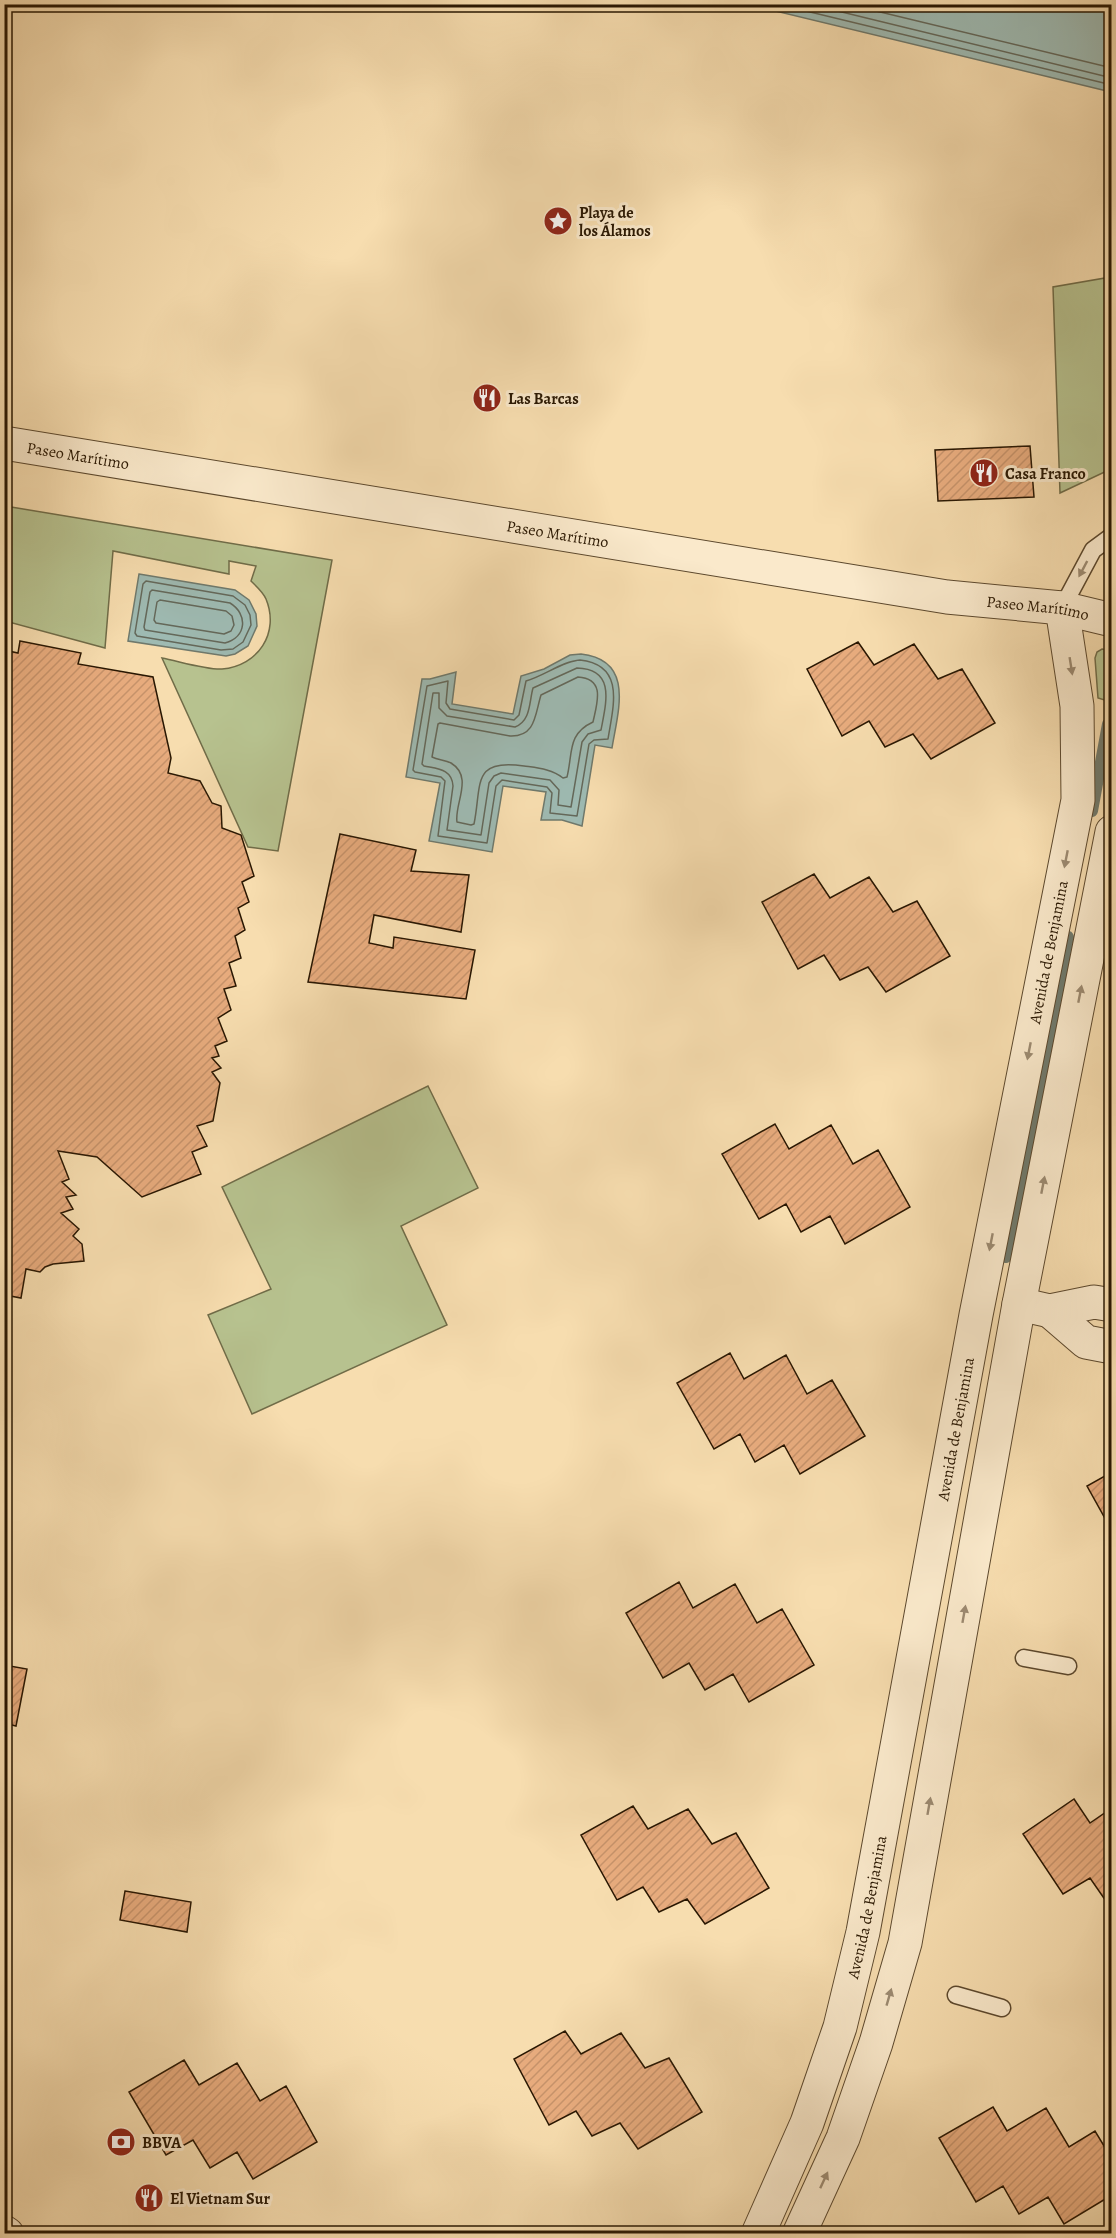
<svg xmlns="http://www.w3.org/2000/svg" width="1116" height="2238" font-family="Alegreya,serif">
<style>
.green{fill:#b7c28f;stroke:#706c48;stroke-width:1.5}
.water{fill:#9ebab2;stroke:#6f796c;stroke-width:1.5}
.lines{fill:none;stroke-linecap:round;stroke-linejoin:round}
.shore{stroke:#64685a;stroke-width:1.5}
.stream{stroke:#6f796c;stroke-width:12}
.building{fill:url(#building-hatch);stroke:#291702;stroke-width:1.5}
.service-casing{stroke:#5c482d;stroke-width:19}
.minor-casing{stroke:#5c482d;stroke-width:35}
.service{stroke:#fae9cb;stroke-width:16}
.minor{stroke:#fae9cb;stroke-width:33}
.oneway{fill:#9c8a71}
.labels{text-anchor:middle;stroke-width:6;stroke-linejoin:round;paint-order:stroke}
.poi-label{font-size:16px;font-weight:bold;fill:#291702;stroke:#fae9cb;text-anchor:start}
.street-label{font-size:16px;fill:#291702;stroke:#fae9cb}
</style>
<defs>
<pattern id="building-hatch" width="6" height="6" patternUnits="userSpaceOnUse" patternTransform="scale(1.5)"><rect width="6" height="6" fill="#e7ab7d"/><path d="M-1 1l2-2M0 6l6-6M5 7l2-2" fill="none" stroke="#c6926a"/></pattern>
</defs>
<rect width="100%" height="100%" fill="#f7ddaf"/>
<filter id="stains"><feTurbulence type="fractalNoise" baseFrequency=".00333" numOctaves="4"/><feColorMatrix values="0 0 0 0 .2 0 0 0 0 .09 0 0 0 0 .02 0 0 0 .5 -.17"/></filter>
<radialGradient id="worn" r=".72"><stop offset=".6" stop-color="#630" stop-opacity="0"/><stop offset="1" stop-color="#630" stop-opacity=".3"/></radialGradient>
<path class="green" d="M1111 277V469L1060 493 1053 287Z
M5 506 332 560 278 851 248 847 162 658C178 661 207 670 222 669 258 666 280 633 266 599 263 592 256 586 251 581L256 566 229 561V574L113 551 105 648 5 621Z
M1102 649 1111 651V702L1098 698 1095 658 1097 652Z
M428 1086 478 1188 401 1226 447 1325 252 1414 208 1315 271 1289 222 1187Z"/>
<path class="water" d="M751 5H1111V92Z
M139 574 235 590 249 600 256 614 257 626 248 646 235 654 226 656 128 641Z
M581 654C635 660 618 711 612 748L595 745 582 826 562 820H541L546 792 503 786 492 852 429 841 440 783 406 777 422 679H430L456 672 452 704 513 714 521 676 544 669 570 655Z"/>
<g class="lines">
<path class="shore" d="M777 4 1112 85
M809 4 1112 78
M847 4 1112 68
M146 581 233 596 245 605 250 615 251 625 243 642 233 649 221 650 137 636 135 633 143 584Z
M152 590 230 603C248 614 247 637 225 643L145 630 144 627 150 592Z
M160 600 226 611 232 616 234 625 231 631 224 634 156 623 154 620 157 602Z
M580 660C626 665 613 707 608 739L594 740 589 744 577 816 550 813 552 793 547 787 502 780 496 786 487 843 438 836 445 781 441 777 415 772 413 770 427 686 448 681 446 703 450 709 514 720 519 715 526 681C544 676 563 661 580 660Z
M577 668C616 669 606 703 601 730L588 734 582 742 571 807 558 805 559 790 550 780 501 773 494 776 489 783 481 835 447 830 453 786C452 769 438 769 424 766L422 764 433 693H439V708L447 716 515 727C531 721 529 702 533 688Z
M578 677C606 679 597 703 593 722 567 734 573 753 567 777L563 778C552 769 538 768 524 766 471 758 482 785 474 824L471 825 457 822C454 804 474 777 451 763 445 760 438 760 432 757L438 724 440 723 510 736C536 737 535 714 541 695Z"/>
<path class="stream" d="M1092 811 1108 724
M1006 1257 1068 937"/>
</g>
<path class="building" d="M1030 446 1034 497 938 501 935 450Z
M20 641 81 653 78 664 153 677 171 758 168 773 200 781 212 803 221 806 222 828 241 835 254 876 242 882 249 902 238 908 245 930 235 936 241 958 229 963 236 986 224 989 231 1010 218 1018 227 1041 215 1046 219 1056 212 1058 221 1068 212 1072 220 1083 213 1121 197 1126 207 1146 192 1152 201 1174 142 1197 97 1157 58 1151 69 1179 62 1182 76 1195 66 1197 73 1209 61 1213 79 1229 73 1236 82 1244 84 1261 53 1264 45 1267 40 1272 26 1269 21 1298 5 1295 8 1302 4 1303V650L18 653Z
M858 642 874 665 914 644 938 679 962 669 995 723 931 759 913 734 885 747 869 721 842 736 807 669Z
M340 834 416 850 411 871 469 875 461 932 374 915 369 943 393 948 394 937 475 950 466 999 308 982Z
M814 874 830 898 869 877 893 912 917 901 950 956 886 992 868 967 840 980 824 955 798 969 762 902Z
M775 1124 789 1149 831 1125 853 1164 878 1150 910 1207 845 1244 830 1216 801 1232 786 1204 759 1219 722 1154Z
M730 1353 744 1379 786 1355 807 1394 832 1380 865 1436 800 1474 784 1445 755 1462 740 1434 714 1449 677 1383Z
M1112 1472V1531L1087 1486Z
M679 1582 693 1608 735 1584 757 1623 782 1609 814 1665 749 1702 733 1674 705 1690 689 1663 663 1678 626 1613Z
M4 1665 27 1669 16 1726 4 1723Z
M1074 1799 1090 1823 1112 1808V1902L1108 1904 1090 1878 1063 1894 1023 1834Z
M633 1806 648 1829 688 1809 712 1844 736 1833 769 1888 705 1924 687 1899 659 1912 643 1887 617 1900 581 1835Z
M125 1891 191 1902 187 1932 120 1920Z
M565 2031 581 2054 621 2033 645 2068 669 2058 702 2112 638 2149 620 2123 592 2136 576 2111 549 2125 514 2059Z
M184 2060 199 2085 237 2063 260 2101 286 2086 317 2142 253 2179 237 2152 210 2168 193 2140 166 2155 129 2092Z
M993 2107 1007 2131 1046 2108 1069 2147 1095 2131 1112 2159V2195L1064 2224 1048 2197 1019 2214 1003 2186 976 2202 939 2138Z"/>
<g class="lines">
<g class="service-casing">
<path id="service" d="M1062 608 1093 550 1112 536
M1024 1658 1068 1666
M956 1995 1002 2008"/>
</g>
<g class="minor-casing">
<g id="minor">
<path id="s1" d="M4 443 947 597 1062 608 1112 620"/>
<path d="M1019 1304 1050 1311 1094 1302 1112 1305"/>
<path d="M1050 1311 1086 1342 1112 1347"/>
<path d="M4 2232 7 2234"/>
<path id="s2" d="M758 2234 807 2123 840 2027 863 1932 976 1315 1078 800 1077 706 1062 608"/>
<path d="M799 2234 843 2138 876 2043 905 1943 1019 1304 1112 832"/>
</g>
</g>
<use href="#service" class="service"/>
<use href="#minor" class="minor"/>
</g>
<defs><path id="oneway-solid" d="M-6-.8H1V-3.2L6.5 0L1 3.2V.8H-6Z" transform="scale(1.5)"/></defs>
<g class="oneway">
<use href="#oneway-solid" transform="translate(1083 569) rotate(118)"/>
<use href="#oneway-solid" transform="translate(1071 666) rotate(81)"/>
<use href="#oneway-solid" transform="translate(1066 859) rotate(101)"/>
<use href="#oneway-solid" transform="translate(1080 994) rotate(-79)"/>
<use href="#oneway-solid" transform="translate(1029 1051) rotate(101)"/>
<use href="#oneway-solid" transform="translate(1043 1185) rotate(-79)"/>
<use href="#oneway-solid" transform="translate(991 1242) rotate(101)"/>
<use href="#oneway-solid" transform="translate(964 1614) rotate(-80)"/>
<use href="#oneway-solid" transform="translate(929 1806) rotate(-80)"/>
<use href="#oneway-solid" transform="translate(889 1997) rotate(-74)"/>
<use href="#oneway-solid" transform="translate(824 2180) rotate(-65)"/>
</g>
<defs>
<g id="sight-disc" transform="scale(1.5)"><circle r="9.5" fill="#8f2418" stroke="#fae9cb"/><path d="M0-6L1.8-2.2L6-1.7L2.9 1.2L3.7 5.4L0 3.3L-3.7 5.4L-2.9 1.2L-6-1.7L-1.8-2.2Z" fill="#fff"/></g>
<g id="restaurant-disc" transform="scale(1.5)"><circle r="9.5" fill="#8f2418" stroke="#fae9cb"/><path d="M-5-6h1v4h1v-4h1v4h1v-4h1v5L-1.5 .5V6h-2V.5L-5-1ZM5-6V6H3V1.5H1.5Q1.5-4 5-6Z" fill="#fff"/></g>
<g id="bank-disc" transform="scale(1.5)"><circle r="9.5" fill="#8f2418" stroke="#fae9cb"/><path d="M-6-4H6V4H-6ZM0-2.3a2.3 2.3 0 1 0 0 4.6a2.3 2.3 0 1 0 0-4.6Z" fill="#fff"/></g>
</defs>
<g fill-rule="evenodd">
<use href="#sight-disc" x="558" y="221"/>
<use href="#restaurant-disc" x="487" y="398"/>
<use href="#restaurant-disc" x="984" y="473"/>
<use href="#bank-disc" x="121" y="2142"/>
<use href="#restaurant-disc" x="149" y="2198"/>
</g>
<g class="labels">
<g class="poi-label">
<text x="579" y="218">Playa de<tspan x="579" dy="18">los Álamos</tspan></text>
<text x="508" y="404">Las Barcas</text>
<text x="1005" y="479">Casa Franco</text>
<text x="142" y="2148">BBVA</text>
<text x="170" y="2204">El Vietnam Sur</text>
</g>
<g class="street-label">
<text dy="6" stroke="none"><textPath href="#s1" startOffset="75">Paseo Marítimo</textPath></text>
<text dy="6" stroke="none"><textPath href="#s1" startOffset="561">Paseo Marítimo</textPath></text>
<text dy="6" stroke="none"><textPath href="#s1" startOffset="1047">Paseo Marítimo</textPath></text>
<text dy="6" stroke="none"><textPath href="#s2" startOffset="1318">Avenida de Benjamina</textPath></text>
<text dy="6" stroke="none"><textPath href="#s2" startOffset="832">Avenida de Benjamina</textPath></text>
<text dy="6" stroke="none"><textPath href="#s2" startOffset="346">Avenida de Benjamina</textPath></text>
</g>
</g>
<rect width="1116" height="2238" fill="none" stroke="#f7ddaf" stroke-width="24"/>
<rect x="6" y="6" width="1104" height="2226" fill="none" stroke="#291702" stroke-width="3"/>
<rect x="12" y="12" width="1092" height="2214" fill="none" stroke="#291702" stroke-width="1.5"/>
<rect width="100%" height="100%" filter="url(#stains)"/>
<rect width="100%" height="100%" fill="url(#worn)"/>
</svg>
